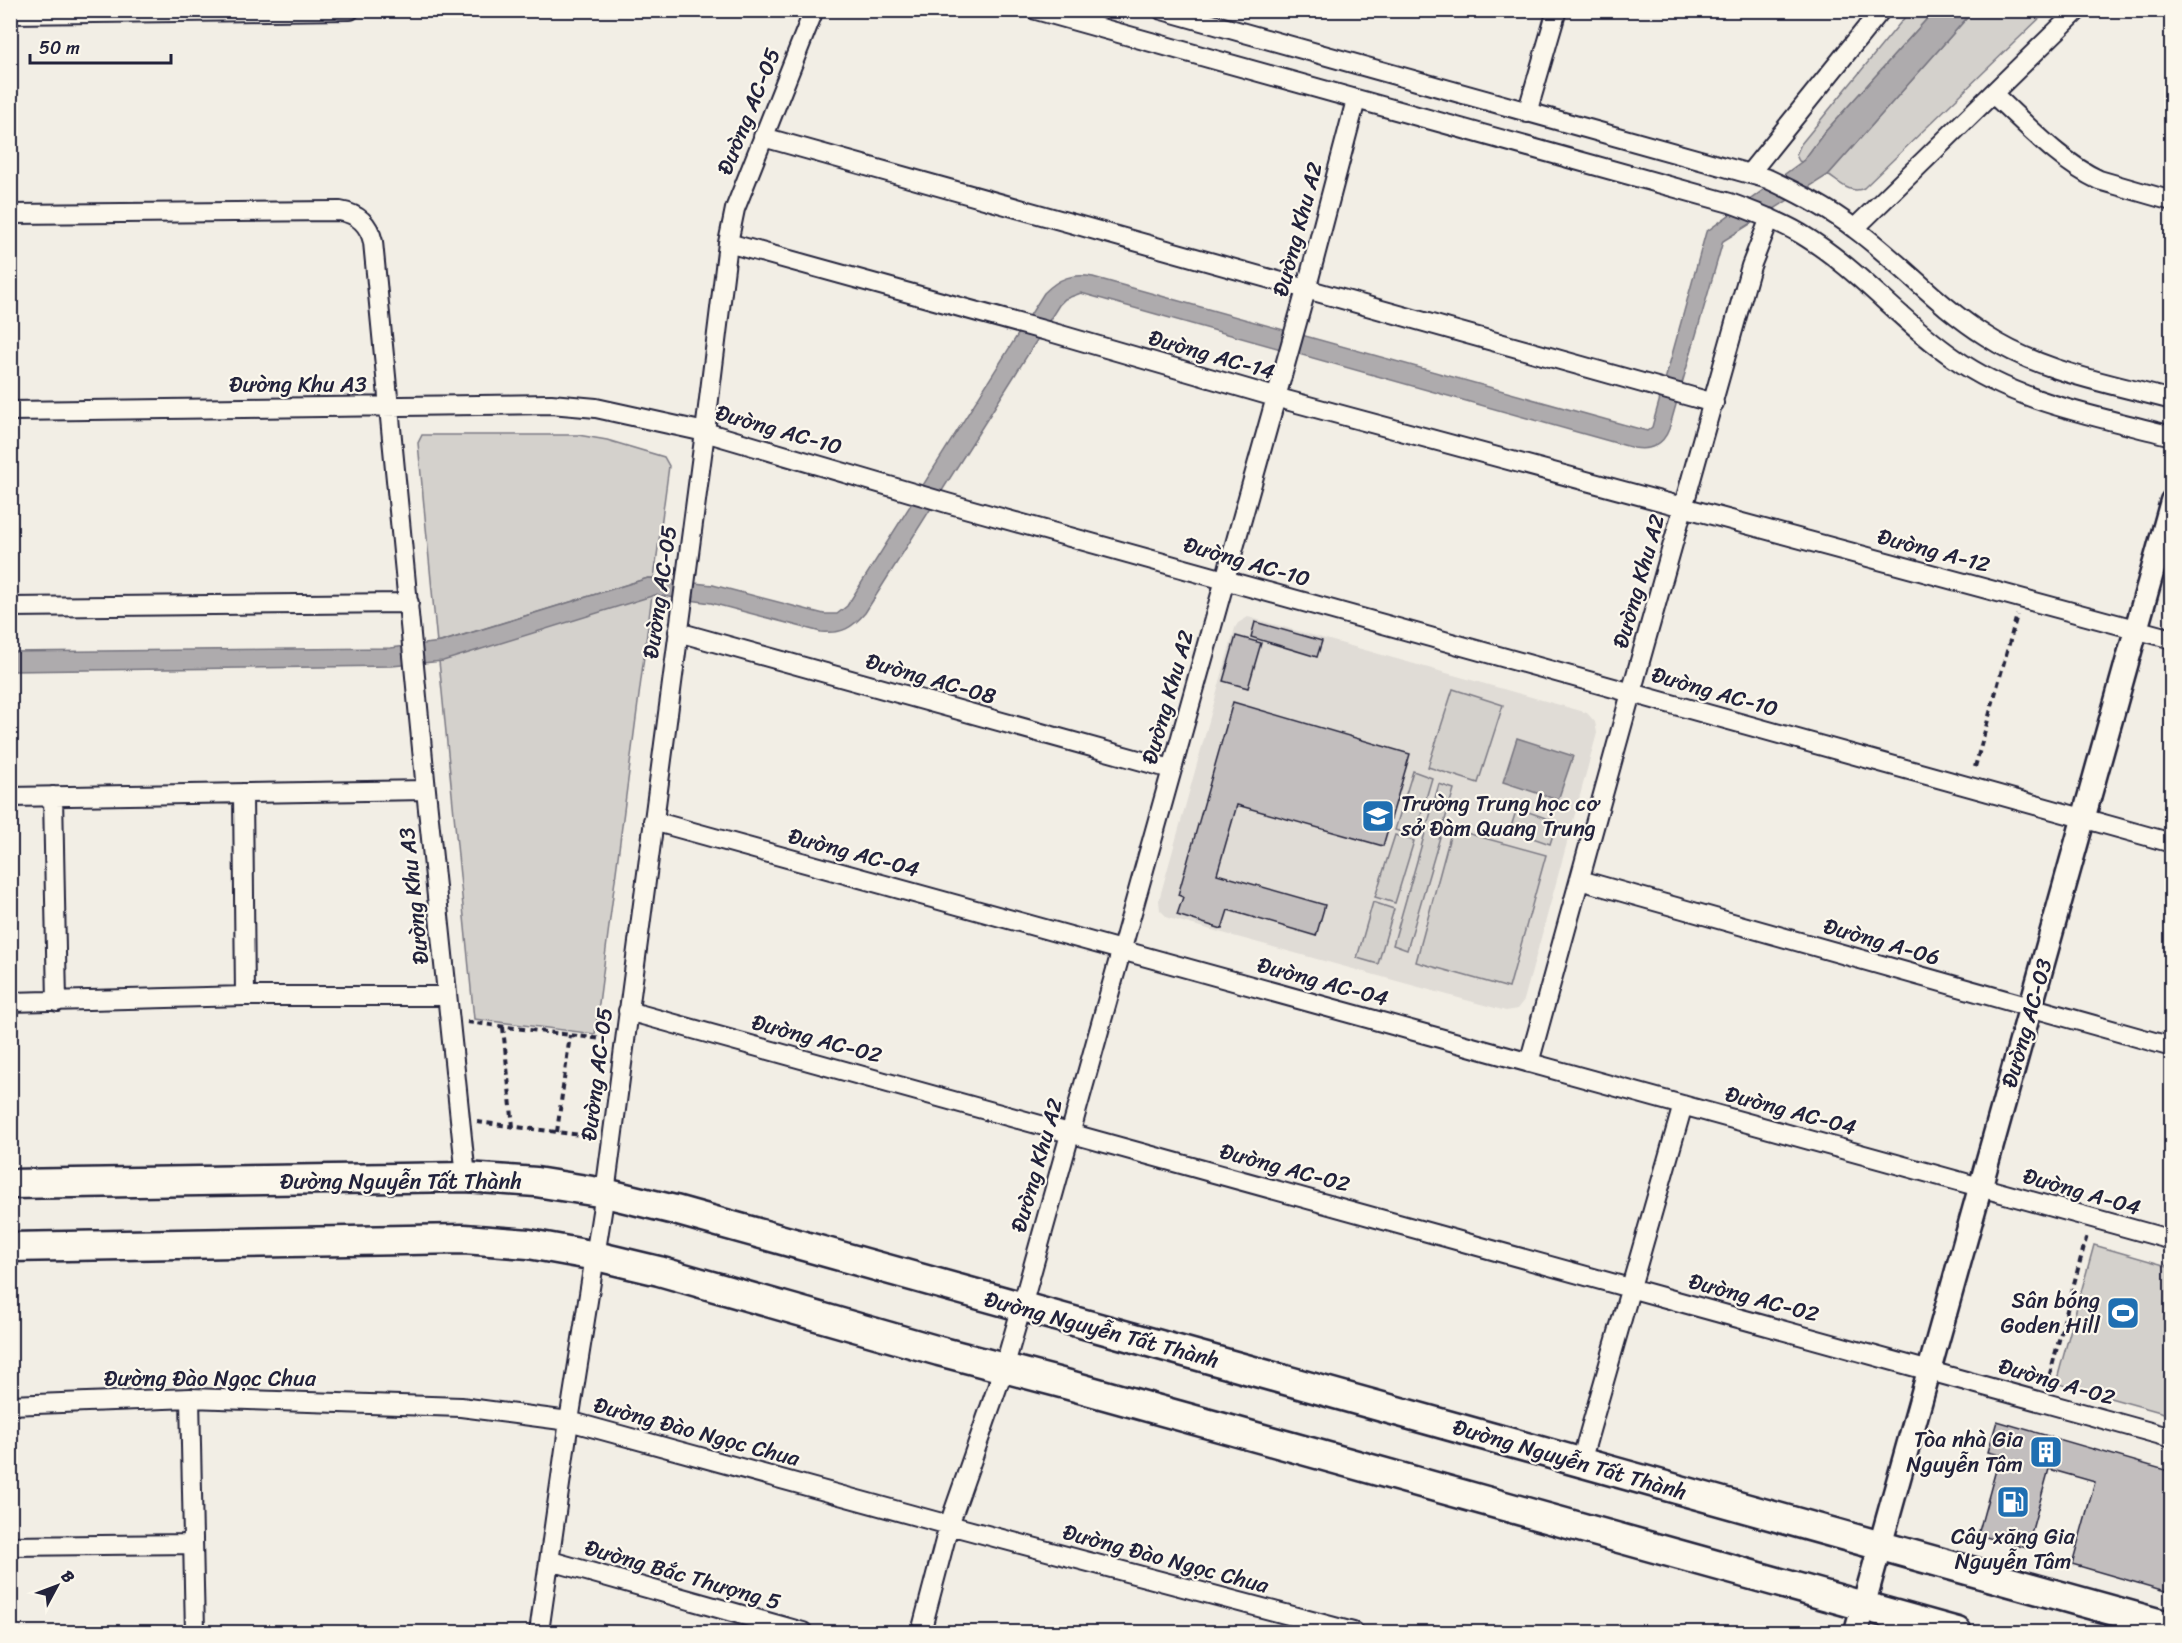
<svg xmlns="http://www.w3.org/2000/svg" width="2182" height="1643" font-family="Sriracha,sans-serif">
<style>
.built{fill:#e0dcd6}
.green{fill:#d4d1cc;stroke:#7b7a84;stroke-width:1.5}
.water{fill:#aeabad;stroke:#76747f;stroke-width:1.5}
.building{fill:#c2bebe;stroke:#22223b;stroke-width:1.5}
.lines{fill:none;stroke-linecap:round;stroke-linejoin:round}
.minor-casing{stroke:#22223b;stroke-width:22}
.tertiary-casing{stroke:#22223b;stroke-width:27}
.primary-casing{stroke:#22223b;stroke-width:33}
.path{stroke:#22223b;stroke-width:4;stroke-dasharray:6 4.5;stroke-linecap:butt}
.minor{stroke:#fbf7ec;stroke-width:18}
.tertiary{stroke:#fbf7ec;stroke-width:22}
.primary{stroke:#fbf7ec;stroke-width:28}
.labels{text-anchor:middle;stroke-width:4.5;stroke-linejoin:round;paint-order:stroke}
.street-label{font-size:22px;fill:#22223b;stroke:#fbf7ec}
.poi-label{font-size:22px;fill:#22223b;stroke:#fbf7ec;text-anchor:end}
</style>
<rect width="100%" height="100%" fill="#f2eee5"/>
<filter id="ink" filterUnits="userSpaceOnUse"><feTurbulence type="fractalNoise" baseFrequency=".0167" numOctaves="2"/><feDisplacementMap in="SourceGraphic" scale="12" xChannelSelector="R" yChannelSelector="G"/><feConvolveMatrix kernelMatrix="1 2 1 2 8 2 1 2 1" color-interpolation-filters="sRGB"/></filter>
<g filter="url(#ink)">
<path class="built" d="M1248 617 1581 711 1587 713 1595 722 1597 733 1524 1000 1517 1009 1506 1011 1168 918 1160 910 1159 900 1235 628 1238 623Z"/>
<path class="green" d="M1910 11H1934L1824 133 1804 160 1801 162 1799 161 1796 155 1801 144Z
M1973 11H2047L1864 188C1851 195 1839 182 1828 175Z
M422 435H578L607 440 664 457 669 466 654 578H648L437 643 418 443Z
M652 595 595 1034 474 1019 439 661Z
M1453 689 1503 705 1478 783 1428 767Z
M1413 771 1432 778 1415 836 1395 830Z
M1439 784 1454 789 1407 950 1393 945Z
M1517 808 1557 822 1550 844 1510 830Z
M1452 829 1546 855 1509 988 1416 962Z
M1395 835 1414 841 1395 903 1375 897Z
M1373 902 1394 909 1378 964 1357 958Z
M2094 1245 2171 1267V1415L2056 1383Z"/>
<path class="water" d="M1934 11H1973L1828 175 1723 241 1669 429C1663 445 1650 451 1634 448L1081 293 1065 299 1059 305 865 613C852 628 842 634 821 632L711 603 655 595 443 661 392 666 11 671 10 652 390 648 441 642 648 578 713 585 824 614H837L847 606 1044 293C1059 278 1073 273 1093 277L1647 431 1652 427 1706 232 1804 160 1824 133Z
M1517 738 1573 756 1558 800 1503 782Z"/>
<path class="building" d="M1255 622 1322 641 1317 657 1251 637Z
M1236 636 1261 643 1248 688 1223 681Z
M1233 702 1410 754 1383 846 1237 805 1217 874 1325 905 1316 936 1228 910 1222 929 1177 915 1183 897 1178 895Z
M1997 1421 2172 1472V1593L2072 1564 2095 1482 2049 1469 2027 1548 1978 1535 2000 1455 1988 1452Z"/>
<g class="lines">
<g class="minor-casing">
<path id="minor" d="M1036 10 1730 203C1755 212 1779 221 1801 234 1858 268 1900 321 1954 358 2017 403 2098 416 2172 436
M1162 10 1768 179C1798 193 1828 208 1855 229 1900 262 1938 306 1986 336 2041 372 2109 383 2172 400
M10 14 350 10
M1993 94C2025 123 2060 162 2099 180L2172 201
M1527 113 1557 10
M763 137 1714 403
M1749 174 1881 10
M10 214 340 211C358 214 369 224 373 242L426 790 466 1177
M1855 228 2078 10
M728 243 1054 333 1275 397 2172 639
M10 411 551 404 596 408 705 432 947 503 2172 843
M10 607 409 603
M678 632 1171 769
M243 793 245 996
M53 796 57 1002
M10 797 426 790
M653 821 2172 1240
M1580 880 2172 1047
M10 1002 245 996H447
M628 1011 2172 1438
M1529 1063 1631 693 1751 266 1770 218
M190 1398 195 1632
M10 1405 190 1398 461 1407 569 1421 949 1525 1353 1632
M1581 1462 1683 1105
M10 1546 192 1544
M551 1561 803 1632
M539 1632 569 1421 605 1193 705 432 728 243 735 209 814 10
M921 1632 949 1525 1004 1368 1022 1306 1306 290 1356 100"/>
</g>
<g class="tertiary-casing">
<path id="tertiary" d="M1856 1632 2172 501"/>
</g>
<g class="primary-casing">
<path id="primary" d="M10 1184 466 1177 536 1182 605 1193 675 1210 2172 1627
M10 1247 464 1239 529 1244 596 1256 659 1271 939 1351 1069 1385 1957 1632"/>
</g>
<path class="path" d="M1975 767 2017 615
M467 1022 602 1039
M503 1027 513 1127
M477 1122 589 1136
M557 1132 570 1035
M2047 1385 2087 1235"/>
<use href="#minor" class="minor"/>
<use href="#tertiary" class="tertiary"/>
<use href="#primary" class="primary"/>
</g>
</g>
<defs>
<g id="school-square" transform="scale(1.725)"><rect x="-9" y="-9" width="18" height="18" rx="4" fill="#1f6fb2" stroke="#fbf7ec"/><path d="M0-5L7-2L0 1L-7-2ZM-4 1L0 2.5L4 1V4Q0 6-4 4Z" fill="#fff"/></g>
<g id="stadium-square" transform="scale(1.725)"><rect x="-9" y="-9" width="18" height="18" rx="4" fill="#1f6fb2" stroke="#fbf7ec"/><path d="M0-5a6.5 5 0 1 0 0 10a6.5 5 0 1 0 0-10ZM-3.5-1.8h7v3.6h-7Z" fill="#fff"/></g>
<g id="building-square" transform="scale(1.725)"><rect x="-9" y="-9" width="18" height="18" rx="4" fill="#1f6fb2" stroke="#fbf7ec"/><path d="M-4-6H4V6H1V3H-1V6H-4ZM-2.5-4.3h1.7v1.8h-1.7ZM.8-4.3h1.7v1.8H.8ZM-2.5-1h1.7V.8h-1.7ZM.8-1h1.7V.8H.8Z" fill="#fff"/></g>
<g id="fuel-square" transform="scale(1.725)"><rect x="-9" y="-9" width="18" height="18" rx="4" fill="#1f6fb2" stroke="#fbf7ec"/><path d="M-5.5-6h7V0h2V4h1.3V-2.5L3-4.5l.8-.8L6-3V5H2.5V1h-1V6h-7ZM-4.2-4.7v3.2H.2V-4.7Z" fill="#fff"/></g>
</defs>
<g fill-rule="evenodd">
<use href="#school-square" x="1378" y="816"/>
<use href="#stadium-square" x="2123" y="1313"/>
<use href="#building-square" x="2046" y="1452"/>
<use href="#fuel-square" x="2013" y="1502"/>
</g>
<g class="labels">
<g class="street-label">
<text transform="translate(748 111) rotate(-68)" y="8">Đường AC-05</text>
<text transform="translate(1297 229) rotate(-75)" y="8">Đường Khu A2</text>
<text transform="translate(1212 354) rotate(16)" y="8">Đường AC-14</text>
<text x="298" y="392">Đường Khu A3</text>
<text transform="translate(779 429) rotate(16)" y="8">Đường AC-10</text>
<text transform="translate(1934 550) rotate(15)" y="8">Đường A-12</text>
<text transform="translate(1247 561) rotate(16)" y="8">Đường AC-10</text>
<text transform="translate(1638 581) rotate(-74)" y="8">Đường Khu A2</text>
<text transform="translate(659 592) rotate(-82)" y="8">Đường AC-05</text>
<text transform="translate(931 678) rotate(16)" y="8">Đường AC-08</text>
<text transform="translate(1715 691) rotate(16)" y="8">Đường AC-10</text>
<text transform="translate(1167 697) rotate(-74)" y="8">Đường Khu A2</text>
<text transform="translate(854 852) rotate(15)" y="8">Đường AC-04</text>
<text transform="translate(413 896) rotate(-96)" y="8">Đường Khu A3</text>
<text transform="translate(1882 941) rotate(16)" y="8">Đường A-06</text>
<text transform="translate(1323 981) rotate(15)" y="8">Đường AC-04</text>
<text transform="translate(2026 1023) rotate(-74)" y="8">Đường AC-03</text>
<text transform="translate(817 1038) rotate(15)" y="8">Đường AC-02</text>
<text transform="translate(596 1074) rotate(-83)" y="8">Đường AC-05</text>
<text transform="translate(1791 1110) rotate(15)" y="8">Đường AC-04</text>
<text transform="translate(1036 1165) rotate(-74)" y="8">Đường Khu A2</text>
<text transform="translate(1285 1167) rotate(15)" y="8">Đường AC-02</text>
<text x="401" y="1189">Đường Nguyễn Tất Thành</text>
<text transform="translate(2082 1191) rotate(16)" y="8">Đường A-04</text>
<text transform="translate(1754 1297) rotate(15)" y="8">Đường AC-02</text>
<text transform="translate(1102 1329) rotate(15)" y="8">Đường Nguyễn Tất Thành</text>
<text x="210" y="1386">Đường Đào Ngọc Chua</text>
<text transform="translate(2057 1381) rotate(16)" y="8">Đường A-02</text>
<text transform="translate(697 1431) rotate(15)" y="8">Đường Đào Ngọc Chua</text>
<text transform="translate(1570 1459) rotate(16)" y="8">Đường Nguyễn Tất Thành</text>
<text transform="translate(1166 1558) rotate(15)" y="8">Đường Đào Ngọc Chua</text>
<text transform="translate(683 1574) rotate(16)" y="8">Đường Bắc Thượng 5</text>
</g>
<g class="poi-label">
<text x="1401" y="811" text-anchor="start">Trường Trung học cơ<tspan x="1401" dy="25">sở Đàm Quang Trung</tspan></text>
<text x="2100" y="1308">Sân bóng<tspan x="2100" dy="25">Goden Hill</tspan></text>
<text x="2023" y="1447">Tòa nhà Gia<tspan x="2023" dy="25">Nguyễn Tâm</tspan></text>
<text x="2013" y="1544" text-anchor="middle">Cây xăng Gia<tspan x="2013" dy="25">Nguyễn Tâm</tspan></text>
</g>
</g>
<rect width="2182" height="1643" fill="none" stroke="#fbf7ec" stroke-width="36"/>
<rect x="18" y="18" width="2146" height="1607" fill="none" stroke="#22223b" stroke-width="2" filter="url(#ink)"/>
<g transform="translate(57 1586) rotate(49)" stroke="#fbf7ec" stroke-width="4.5" paint-order="stroke">
<path d="M0-4.5L10 22L0 15L-10 22Z" fill="#22223b"/>
<text y="-9" font-size="16" font-weight="bold" text-anchor="middle" fill="#22223b">B</text>
</g>
<path d="M30 54v9h141v-9" fill="none" stroke="#22223b" stroke-width="3"/>
<text x="39" y="54" font-size="18" fill="#22223b" stroke="#fbf7ec" stroke-width="4.5" paint-order="stroke">50 m</text>
</svg>
